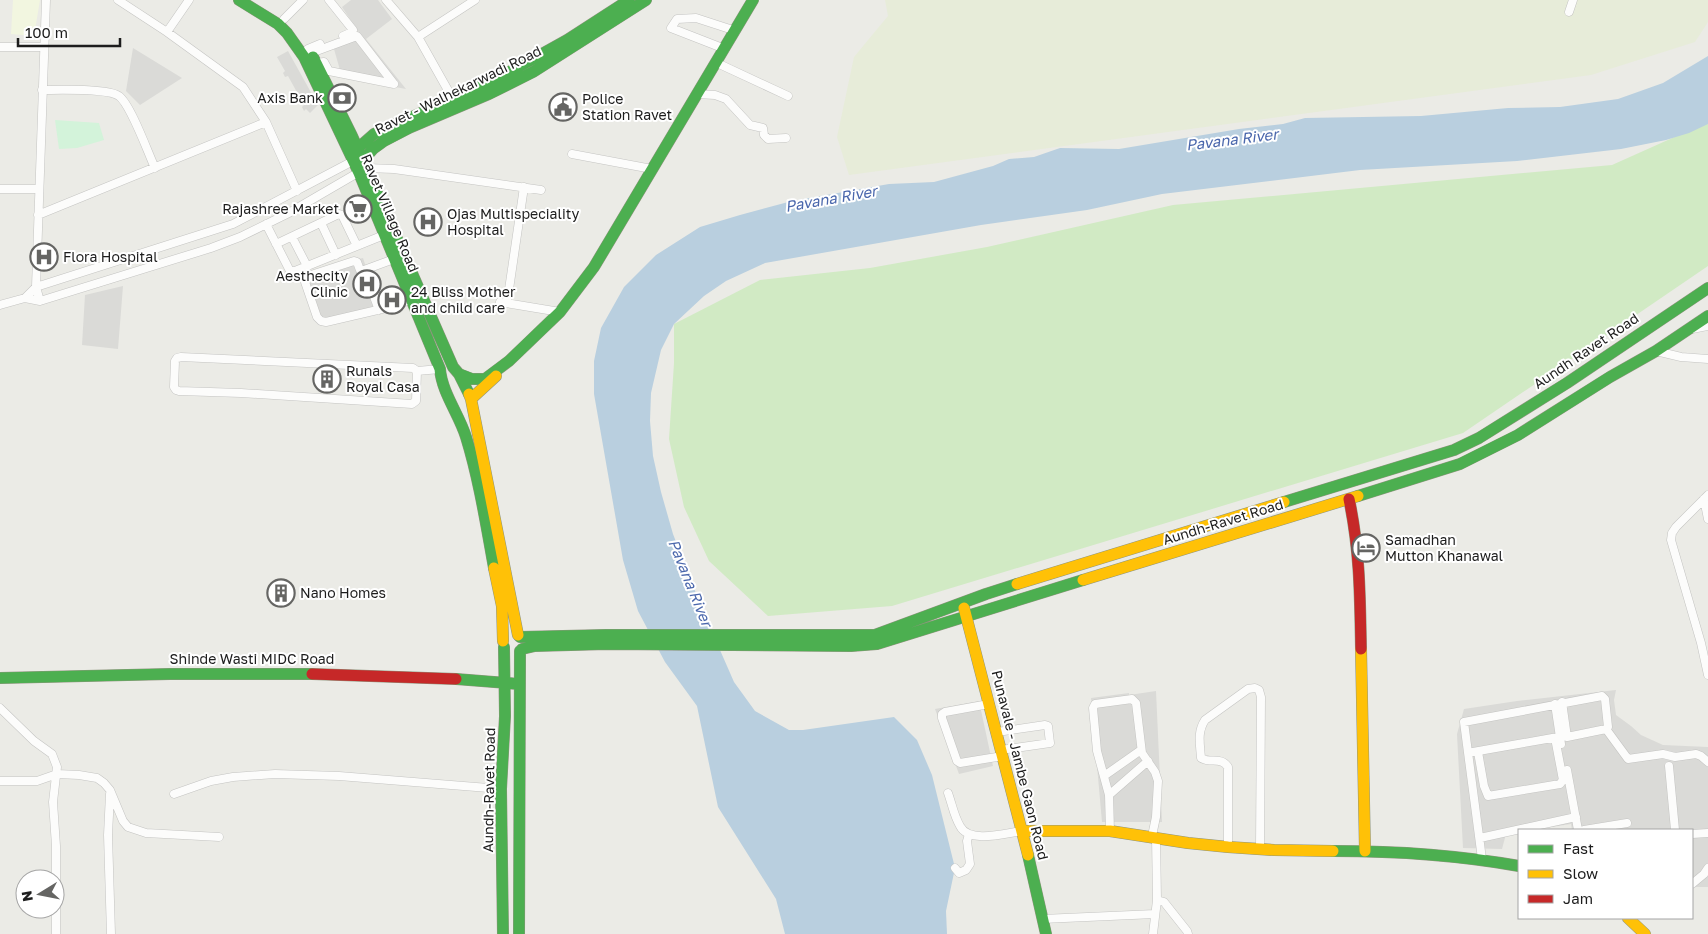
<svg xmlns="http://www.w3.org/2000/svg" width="1708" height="934" font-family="'Golos Text',sans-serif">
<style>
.residential{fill:#dadad7}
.education{fill:#f2f6e0}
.farmland{fill:#e7ecd9}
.grass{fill:#d1eac4}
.park{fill:#d3f3da}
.water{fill:#b9cfdf}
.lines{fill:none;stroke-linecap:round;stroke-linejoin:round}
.street-casing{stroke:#c4c4c2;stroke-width:9}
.fast-casing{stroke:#8f957e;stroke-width:12}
.slow-casing{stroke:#8f957e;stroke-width:12}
.jam-casing{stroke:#8f957e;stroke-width:12}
.street{stroke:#fcfcfb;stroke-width:8}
.fast{stroke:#4caf50;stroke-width:11}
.slow{stroke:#ffc107;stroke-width:11}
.jam{stroke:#c62828;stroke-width:11}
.labels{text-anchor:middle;stroke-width:4;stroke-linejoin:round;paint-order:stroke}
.street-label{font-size:14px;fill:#1d1d1d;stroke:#fff}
.poi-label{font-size:14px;fill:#1d1d1d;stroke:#fff;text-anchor:start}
.water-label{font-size:15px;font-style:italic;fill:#4a67ac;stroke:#fff}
</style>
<rect width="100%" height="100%" fill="#ebebe6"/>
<path class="residential" d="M351 0H378L392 19 366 39 406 89 342 77 334 49 327 51 362 37 342 7Z
M133 48 182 78 140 105 126 91Z
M288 51 318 105 310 113 306 109 304 111 302 107 304 105 288 76 285 77 283 73 285 71 277 57Z
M363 258 366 267 371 265 386 308 321 326 302 274Z
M123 286 118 349 82 345 85 295Z
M1616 690 1614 700 1616 715 1631 726 1641 735 1663 745 1708 747V887H1692V830H1572L1571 824 1506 834 1502 849 1463 848 1457 734 1464 709 1517 701Z
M1156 691 1162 822H1102L1091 698 1129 693V695Z
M979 701 993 766 959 774 935 709Z"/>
<path class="education" d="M13 0H40L34 36 11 34Z"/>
<path class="farmland" d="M885 0H1708V22L1695 42 1591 75 849 175 837 137 854 57 888 16Z"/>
<path class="grass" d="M1708 122V266L1463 433 892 606 768 616 709 561 684 507 669 439 674 363V324L760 280 870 268 987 247 1173 205 1612 165Z"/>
<path class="park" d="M55 120 99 123 104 140 77 148 59 149Z"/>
<path class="water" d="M1708 56V124L1689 133 1666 140 1621 149 1517 161 1360 170 1162 194 1087 210 981 225 765 263 726 281 704 296 674 324 661 350 651 393 650 421 653 456 661 492 673 534 702 609 734 682 755 711 789 730H803L894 717 917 740 932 775 955 868 946 911 947 934H785L776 899 718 807 697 706 665 662 638 611 623 560 594 394V361L601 328 624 287 656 255 700 227 740 215 792 201 889 184 934 182 993 166 1009 159 1034 157 1060 148 1119 149 1239 129 1283 124 1305 118 1421 116 1508 108 1560 107 1618 99 1663 83Z"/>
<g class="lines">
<g class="street-casing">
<path id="street" d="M118 0 167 32 243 87 266 122 297 191
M329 0 353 30 352 32 343 36
M386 0 418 37 454 101
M1569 12 1573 0
M284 19 303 0
M167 32 189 0
M418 37 475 0
M0 47H44
M308 49 320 44
M725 49 671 28 677 19 696 18 736 31
M311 53 357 36 394 84
M316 63 324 62 329 71 394 84
M717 63 788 96
M42 90C58 90 107 88 119 96 131 105 148 153 155 168
M697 94 715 95 726 99 750 125 763 128 764 135 768 139 786 138
M572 154 652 169
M0 189H38
M38 215 266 122
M321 223 336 255
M266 224 290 271H295L384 235
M292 237 307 266
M276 244 339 214 342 215 357 246
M394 259 364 270H360L357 262 354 261 308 276 306 278 305 282 317 317 321 321 326 322 386 308 411 300
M364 270 379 310
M25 298 36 287 233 224 353 161
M40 301 36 287 46 0
M500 302 560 312
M507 303 524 187
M0 305 25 298 40 301 211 248 240 237 287 214 366 168 394 169 541 190
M1692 329 1708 326
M1656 351 1681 357 1708 359
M417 371 416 401 412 404 241 393 179 391 176 390 174 387 175 361 177 358 181 357 413 368 417 371 440 369
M1708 495 1676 527 1672 533 1671 540 1701 643 1708 675
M1704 499 1708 519
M989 704 945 712 942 714V718L957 761 960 763 1003 756
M1555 704 1561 744
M0 708 34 741 52 754 57 767 53 802 56 846V934
M1606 729 1628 759 1663 754 1675 757 1696 754 1701 756 1708 762
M997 732 1045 725 1048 726 1050 743 1001 750
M1473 752 1558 737
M1478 752 1484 786 1488 796 1560 784 1563 780 1555 738
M1669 766 1675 830
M1567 770 1578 830
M1104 776 1141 750
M0 781H37L57 774 79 775 97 778 104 783 110 790 123 821 128 827 146 833 219 837
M948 793C952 804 954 816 960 826 969 844 1006 833 1022 831
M110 794 108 835 111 934
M174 794 211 781 233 777 275 774 339 776 501 789
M1109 795 1097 751 1093 708 1095 704 1132 699 1136 703 1142 753 1155 772 1158 781 1156 817 1152 836
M1584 830 1627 823
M1110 831 1109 795 1148 761
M1692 834 1708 833
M1480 838 1576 817
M1228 847V767C1221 756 1210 764 1201 758 1200 744 1197 732 1205 720L1248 689 1255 688 1259 690 1261 697 1260 849
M1482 859 1464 722 1602 696 1605 699 1608 727 1606 729 1567 737 1562 702
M955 868 959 873 966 870 970 864 967 841 969 834
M1692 884 1704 874 1708 868
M1157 900 1164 902 1187 931 1188 934
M1042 919 1155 914
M1153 934 1157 900 1156 837"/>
</g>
<g class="fast-casing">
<path id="fast" d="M239 0 278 24 287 33 304 57 359 173 440 369C442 393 459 414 466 437 479 479 486 524 494 568
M313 57 352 136 453 367 459 374 469 394
M355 155 357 149 374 134 495 80 567 40 629 0
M360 168 365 158 373 149 384 141 409 128 489 94 533 72 646 0
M459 374 472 379H485L509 361 560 312 594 267 753 0
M1358 496 1460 464 1518 435 1610 377 1656 351 1708 316
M1284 502 1454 450 1479 438 1567 383 1708 288
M520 637 606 635H875L986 594 1017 584
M522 649 535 646 607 644 851 646 877 644 1083 580
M0 678 170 674H312
M456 679 519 684
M1333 851C1395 851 1457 855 1519 866
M1028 855 1046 934
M503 934 501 789 505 716 504 647
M519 934 520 651"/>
</g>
<g class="slow-casing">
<path id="slow" d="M469 394 471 399 518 635
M471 399 496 376
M494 568 502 606 503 641
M1083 580 1358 496
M1017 584 1284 502
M964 608 1028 855
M1361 649 1365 851
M1022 831H1110L1188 843 1228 847 1274 850 1333 851
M1628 918 1645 934"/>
</g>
<g class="jam-casing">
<path id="jam" d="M1349 499C1360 551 1360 596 1361 649
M312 674 456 679"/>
</g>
<use href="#street" class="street"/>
<use href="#fast" class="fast"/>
<use href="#slow" class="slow"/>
<use href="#jam" class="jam"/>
</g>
<defs>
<g id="bank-ring" transform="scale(1.4375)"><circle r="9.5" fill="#fff" stroke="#656563" stroke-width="1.5"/><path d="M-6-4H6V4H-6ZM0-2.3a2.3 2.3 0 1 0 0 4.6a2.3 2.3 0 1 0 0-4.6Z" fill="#656563"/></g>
<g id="civic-ring" transform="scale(1.4375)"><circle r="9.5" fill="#fff" stroke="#656563" stroke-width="1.5"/><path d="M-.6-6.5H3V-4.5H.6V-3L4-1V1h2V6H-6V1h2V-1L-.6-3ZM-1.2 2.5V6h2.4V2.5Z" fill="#656563"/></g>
<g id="supermarket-ring" transform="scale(1.4375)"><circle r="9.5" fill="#fff" stroke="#656563" stroke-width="1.5"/><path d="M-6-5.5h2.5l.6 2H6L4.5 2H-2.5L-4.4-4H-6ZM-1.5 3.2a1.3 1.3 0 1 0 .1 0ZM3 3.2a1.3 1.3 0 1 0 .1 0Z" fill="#656563"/></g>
<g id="hospital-ring" transform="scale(1.4375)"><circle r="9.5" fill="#fff" stroke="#656563" stroke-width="1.5"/><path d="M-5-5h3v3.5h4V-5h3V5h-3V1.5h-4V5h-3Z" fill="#656563"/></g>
<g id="building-ring" transform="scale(1.4375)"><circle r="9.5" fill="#fff" stroke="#656563" stroke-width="1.5"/><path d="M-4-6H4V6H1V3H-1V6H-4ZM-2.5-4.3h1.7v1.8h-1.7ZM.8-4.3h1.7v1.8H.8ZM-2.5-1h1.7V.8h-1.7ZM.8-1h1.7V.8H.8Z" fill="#656563"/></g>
<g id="hotel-ring" transform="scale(1.4375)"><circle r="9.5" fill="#fff" stroke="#656563" stroke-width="1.5"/><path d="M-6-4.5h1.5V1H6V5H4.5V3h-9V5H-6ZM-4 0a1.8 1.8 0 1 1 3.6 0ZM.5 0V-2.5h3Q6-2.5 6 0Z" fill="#656563"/></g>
</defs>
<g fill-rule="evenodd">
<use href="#bank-ring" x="342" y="98"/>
<use href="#civic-ring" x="563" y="107"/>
<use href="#supermarket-ring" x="358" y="209"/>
<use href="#hospital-ring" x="428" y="222"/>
<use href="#hospital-ring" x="44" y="257"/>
<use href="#hospital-ring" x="367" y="284"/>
<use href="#hospital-ring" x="392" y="300"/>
<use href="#building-ring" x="327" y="379"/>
<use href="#hotel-ring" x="1366" y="548"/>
<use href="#building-ring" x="281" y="593"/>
</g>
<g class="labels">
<g class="street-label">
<text transform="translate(458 90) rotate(-26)" y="5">Ravet - Walhekarwadi Road</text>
<text transform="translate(390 213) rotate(67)" y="5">Ravet Village Road</text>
<text transform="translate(1586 351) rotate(-34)" y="5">Aundh Ravet Road</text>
<text transform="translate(1223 522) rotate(-17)" y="5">Aundh-Ravet Road</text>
<text x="252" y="664">Shinde Wasti MIDC Road</text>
<text transform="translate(1020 765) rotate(76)" y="5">Punavale - Jambe Gaon Road</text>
<text transform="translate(489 790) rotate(-89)" y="5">Aundh-Ravet Road</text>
</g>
<g class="poi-label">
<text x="323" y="103" text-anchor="end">Axis Bank</text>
<text x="582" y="104">Police<tspan x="582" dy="16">Station Ravet</tspan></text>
<text x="339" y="214" text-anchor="end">Rajashree Market</text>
<text x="447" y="219">Ojas Multispeciality<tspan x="447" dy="16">Hospital</tspan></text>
<text x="63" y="262">Flora Hospital</text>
<text x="348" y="281" text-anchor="end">Aesthecity<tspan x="348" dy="16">Clinic</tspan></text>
<text x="411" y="297">24 Bliss Mother<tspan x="411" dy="16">and child care</tspan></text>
<text x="346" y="376">Runals<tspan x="346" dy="16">Royal Casa</tspan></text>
<text x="1385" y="545">Samadhan<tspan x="1385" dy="16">Mutton Khanawal</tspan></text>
<text x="300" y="598">Nano Homes</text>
</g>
<g class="water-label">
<text transform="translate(1232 140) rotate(-7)" y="5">Pavana River</text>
<text transform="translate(831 199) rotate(-10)" y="5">Pavana River</text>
<text transform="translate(690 583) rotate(68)" y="5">Pavana River</text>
</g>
</g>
<rect x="1518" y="829" width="175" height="90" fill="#ffffff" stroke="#a5a5a5"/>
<rect x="1528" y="845" width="25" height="8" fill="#4caf50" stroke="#a5a5a5"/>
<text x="1563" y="854" font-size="15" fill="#1d1d1d">Fast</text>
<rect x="1528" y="870" width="25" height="8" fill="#ffc107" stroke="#a5a5a5"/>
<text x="1563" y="879" font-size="15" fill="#1d1d1d">Slow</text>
<rect x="1528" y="895" width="25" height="8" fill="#c62828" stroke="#a5a5a5"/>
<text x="1563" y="904" font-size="15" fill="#1d1d1d">Jam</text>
<g transform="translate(40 894) rotate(260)"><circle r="24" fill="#ffffff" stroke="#a5a5a5"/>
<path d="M0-4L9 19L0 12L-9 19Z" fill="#656563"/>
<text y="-8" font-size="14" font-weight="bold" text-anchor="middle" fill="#1d1d1d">N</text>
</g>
<path d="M18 38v8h102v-8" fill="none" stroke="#1d1d1d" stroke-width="2.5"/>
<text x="25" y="38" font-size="15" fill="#1d1d1d" stroke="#ffffff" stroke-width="4" paint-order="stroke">100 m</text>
</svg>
